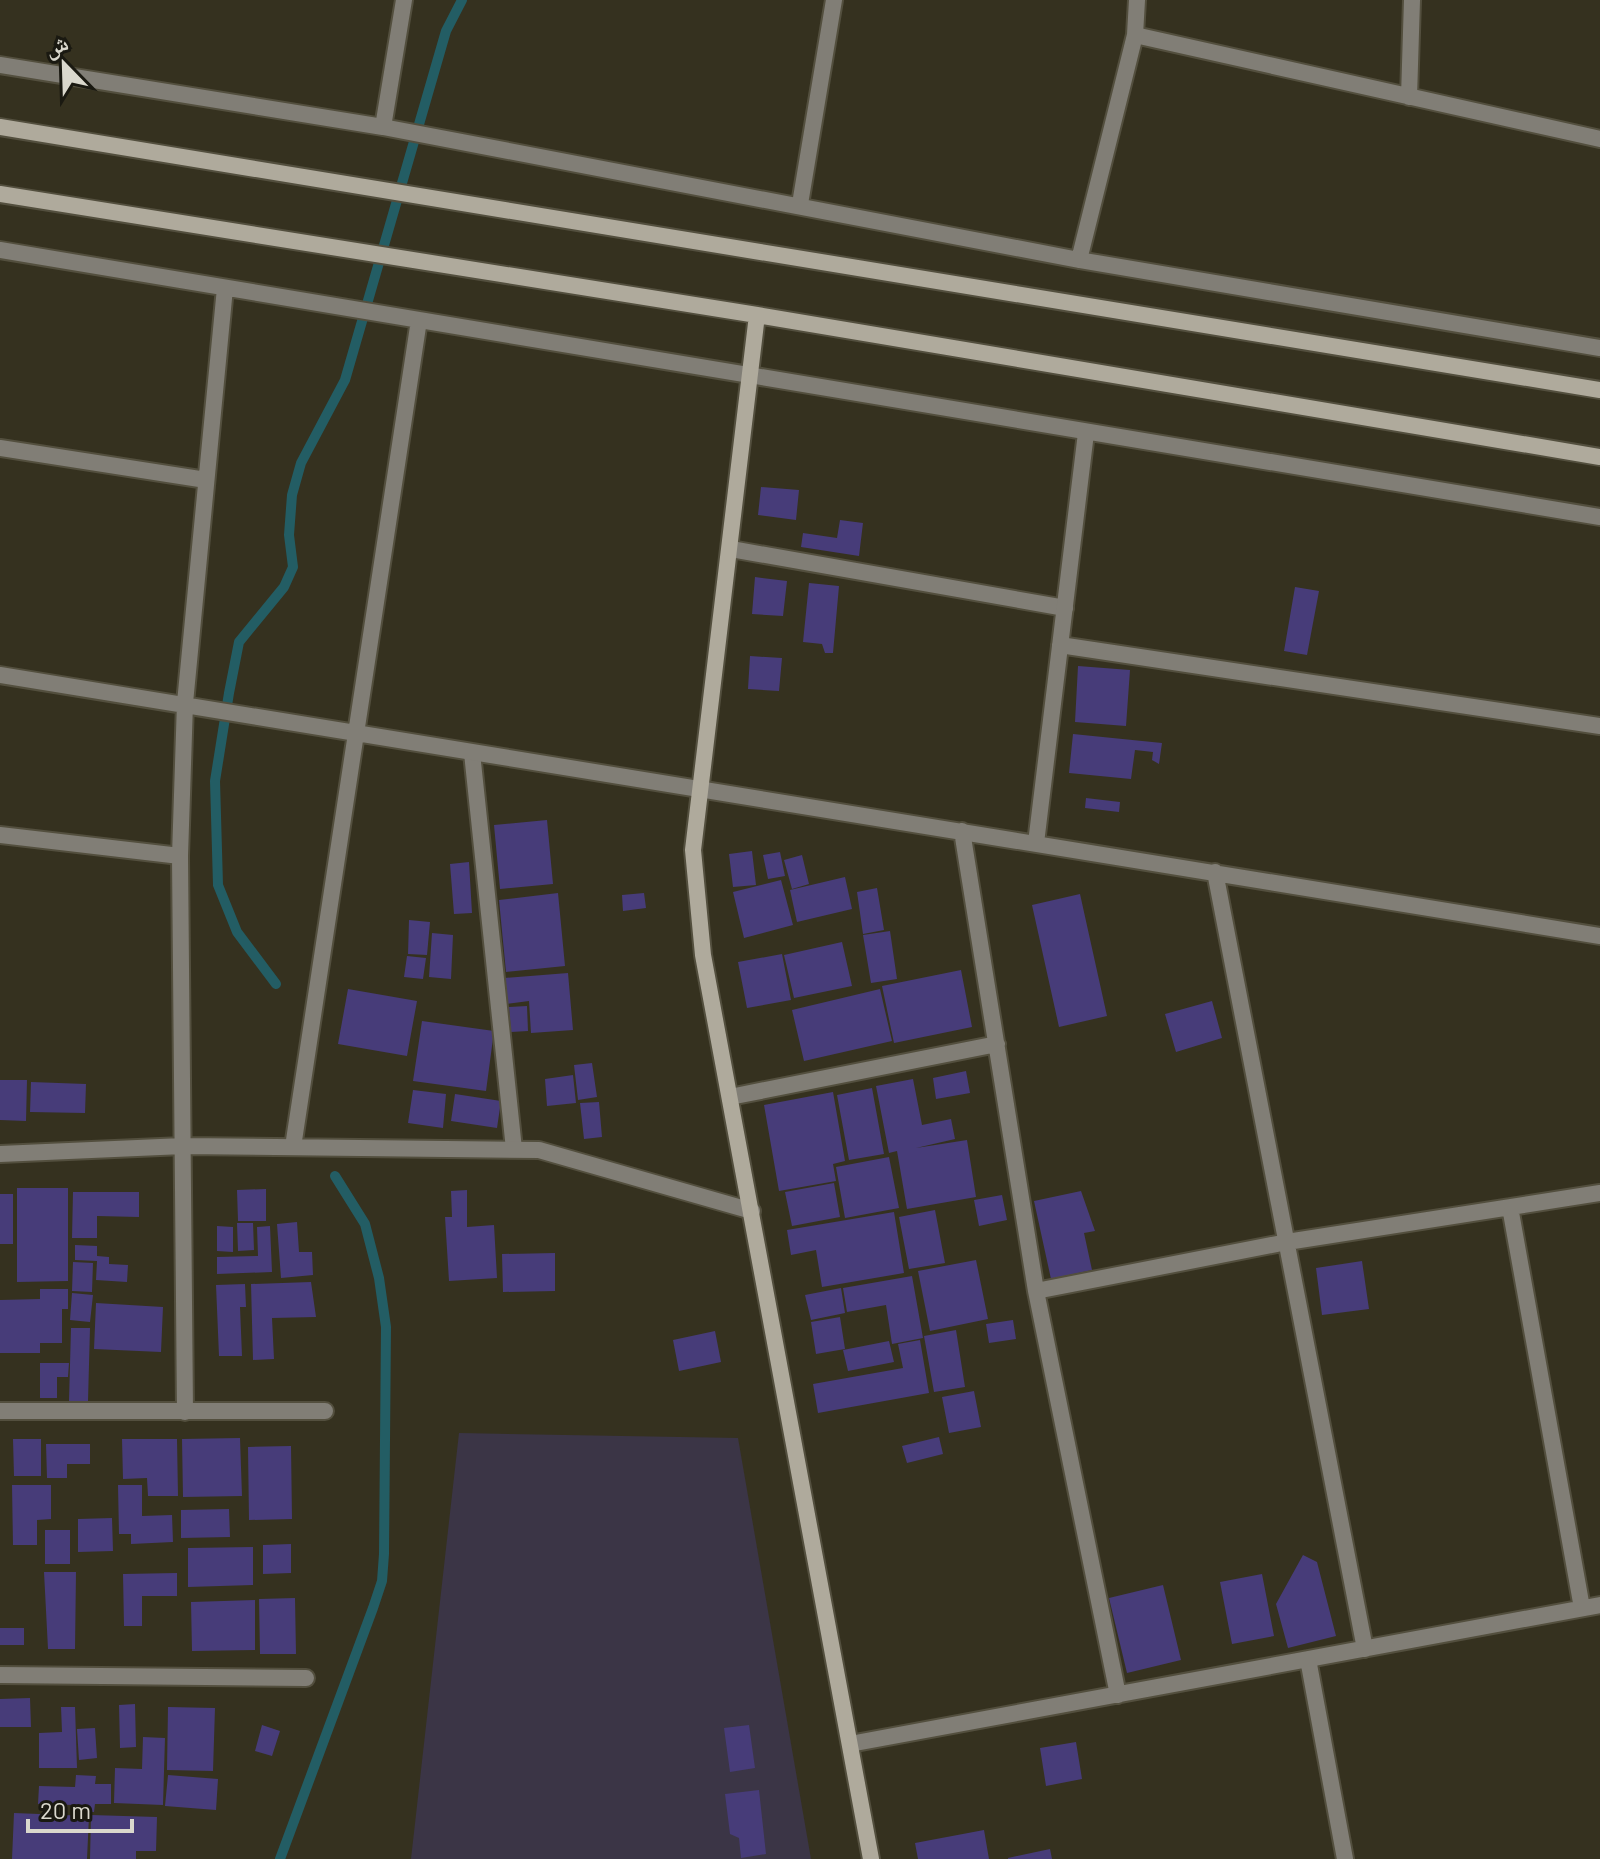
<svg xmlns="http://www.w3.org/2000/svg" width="1600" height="1859" font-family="Barlow,'Noto Naskh Arabic',sans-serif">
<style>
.education{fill:#3b3546}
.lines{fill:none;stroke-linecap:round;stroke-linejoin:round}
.stream{stroke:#235d64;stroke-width:10}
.building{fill:#473c79}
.lane-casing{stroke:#534f3e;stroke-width:20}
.street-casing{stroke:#534f3e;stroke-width:20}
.secondary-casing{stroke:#534f3e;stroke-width:20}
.lane{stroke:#817e76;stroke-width:16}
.street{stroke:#817e76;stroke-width:16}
.secondary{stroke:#afaa9c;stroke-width:16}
</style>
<rect width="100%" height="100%" fill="#35311f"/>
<path class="education" d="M459 1433 738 1438 811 1859H411Z"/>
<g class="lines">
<path class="stream" d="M276 984 237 932 218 885 215 781 229 693 239 642 284 587 293 567 289 535 292 495 301 463 345 380 446 31 462 0
M280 1859 373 1608 382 1581 384 1554 386 1327 379 1278 365 1224 335 1176"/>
</g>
<path class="building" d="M761 487 799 490 796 520 758 515Z
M840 520 863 523 859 556 801 547 803 533 837 538Z
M755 577 787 581 783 616 752 614Z
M809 583 839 586 833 653H825L822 644 803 642Z
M1295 587 1319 591 1307 655 1284 651Z
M750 656 782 658 779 691 748 689Z
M1078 666 1130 670 1126 726 1075 722Z
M1073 734 1162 743 1159 764 1152 760 1153 752 1135 750 1131 779 1069 773Z
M1086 798 1120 802 1119 812 1085 808Z
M547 820 553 884 500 889 494 825Z
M752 851 756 885 733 887 729 854Z
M780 852 785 876 768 879 763 855Z
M802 855 809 884 792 889 784 860Z
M469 862 472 913 454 914 450 864Z
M845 877 852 909 797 922 790 890Z
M781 880 793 925 744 938 733 892Z
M877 888 884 930 863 934 857 892Z
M558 893 565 966 506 972 499 900Z
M644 893 646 908 623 911 622 895Z
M1080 894 1107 1016 1059 1027 1032 905Z
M409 920 430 922 427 955 408 954Z
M890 931 897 979 871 983 863 935Z
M432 933 453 935 451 979 429 977Z
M842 942 852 986 794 998 784 955Z
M782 954 791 1000 747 1008 738 962Z
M407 956 426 958 423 979 404 977Z
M961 970 972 1027 894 1043 882 986Z
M568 973 573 1030 531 1033 529 1001 506 1004 504 978Z
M348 989 417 1001 407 1056 338 1044Z
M880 989 892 1041 804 1061 792 1010Z
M1212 1001 1222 1038 1176 1052 1165 1014Z
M527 1006 528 1031 511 1032 509 1007Z
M422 1021 494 1031 486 1091 413 1081Z
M592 1063 597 1097 578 1100 574 1065Z
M966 1071 970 1093 936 1099 933 1078Z
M573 1075 576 1103 547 1106 545 1079Z
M913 1079 922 1125 951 1119 955 1139 916 1148 967 1140 976 1197 907 1209 897 1151 889 1153 876 1086Z
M0 1080H27L26 1121 0 1120Z
M31 1082 86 1084 85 1113 30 1112Z
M872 1088 884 1154 849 1160 837 1095Z
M413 1090 446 1094 443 1128 408 1123Z
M833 1092 845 1161 833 1164 836 1181 779 1191 764 1105Z
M455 1094 501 1101 497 1128 451 1121Z
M599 1102 602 1137 584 1139 580 1103Z
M889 1157 899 1208 845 1218 836 1167Z
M834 1183 840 1217 792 1226 785 1192Z
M17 1188H68V1281L17 1282Z
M266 1189V1221H238L237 1190Z
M467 1190V1227L494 1225 497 1278 449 1281 445 1217H452L451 1191Z
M1081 1191 1095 1231 1084 1233 1092 1270 1051 1279 1034 1201Z
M73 1192H139V1217L97 1216V1238H72Z
M0 1194H13V1244H0Z
M1002 1195 1007 1220 979 1226 974 1200Z
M935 1210 945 1263 909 1269 899 1217Z
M894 1212 904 1273 822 1287 816 1250 791 1255 787 1230Z
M297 1222 299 1252H312L313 1275 281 1278 277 1224Z
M237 1223H253L254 1250 238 1251Z
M217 1226 233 1227V1252L217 1251Z
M270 1226 272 1272 217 1274V1257L258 1256 257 1227Z
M75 1245 97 1246V1256L109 1257V1264L128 1265 127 1282 96 1280 97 1261 75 1260Z
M555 1253V1291L503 1292 502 1254Z
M976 1260 988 1319 930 1331 918 1271Z
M1362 1261 1369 1309 1322 1315 1316 1268Z
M73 1262 93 1263 92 1292 72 1291Z
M912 1276 923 1338 892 1344 886 1305 847 1312 843 1288Z
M311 1282 316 1317 272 1318 274 1359 253 1360 251 1284Z
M245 1284 246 1307H240L242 1356H219L216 1285Z
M841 1288 845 1313 811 1320 805 1295Z
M40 1289H68V1309H62V1343H40V1353H0V1300L40 1299Z
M72 1293 93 1295 90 1322 70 1320Z
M96 1303 163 1307 161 1352 94 1349Z
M840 1317 845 1349 816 1354 811 1322Z
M1013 1320 1016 1339 989 1343 986 1324Z
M71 1328H90L88 1401H69Z
M956 1330 965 1387 934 1392 924 1336Z
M715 1331 721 1362 679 1371 673 1340Z
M920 1340 929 1393 818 1413 813 1384 903 1368 898 1344Z
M889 1341 894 1362 848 1371 843 1350Z
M40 1363H69L68 1377H57V1398H40Z
M974 1391 981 1427 949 1433 942 1397Z
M939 1437 943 1454 907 1463 902 1446Z
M240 1438 242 1496 183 1497 182 1439Z
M13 1439H41V1476H14Z
M122 1439H177L178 1496H148L147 1478 123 1479Z
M46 1444H90V1464H67V1478H47Z
M291 1446 292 1519 249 1520 248 1447Z
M12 1485H51V1519L37 1520V1545H13Z
M118 1485H142V1516L172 1515 173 1542 131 1544V1534H119Z
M229 1509 230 1537 181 1538V1510Z
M112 1518 113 1551 78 1552V1519Z
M45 1530H70V1564H45Z
M291 1544V1573L263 1574V1545Z
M253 1547V1585L188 1587V1548Z
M1303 1555 1317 1562 1336 1636 1288 1648 1276 1604Z
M44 1572H76L75 1649H48Z
M177 1573V1596H142V1626H124L123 1574Z
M1262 1574 1274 1636 1232 1644 1220 1582Z
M1163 1585 1181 1660 1127 1673 1109 1598Z
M295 1598 296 1654H260L259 1599Z
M255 1600V1650L192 1651 191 1602Z
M0 1628H24V1645H0Z
M30 1698 31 1727H0V1699Z
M135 1704 136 1747 120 1748 119 1705Z
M61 1707H75L77 1768H39V1733L62 1732Z
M168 1707 215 1708 213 1771 167 1770Z
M262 1725 280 1731 272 1756 255 1751Z
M749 1725 755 1768 730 1772 724 1728Z
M95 1728 97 1758 79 1760 77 1729Z
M143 1737 165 1738 163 1805 114 1803 115 1768 142 1769Z
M1076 1742 1082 1779 1046 1786 1040 1748Z
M76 1775 96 1776 95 1784H111V1804H95L94 1812H74V1805L38 1804 39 1786 75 1787Z
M168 1775 218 1779 216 1810 165 1806Z
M759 1790 766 1854 741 1858 739 1838 730 1834 725 1794Z
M14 1813 89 1816 87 1859H12Z
M91 1815 157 1817 156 1851H136V1859H90Z
M984 1830 989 1859H918L915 1843Z
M1050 1849 1052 1859H1008V1858Z"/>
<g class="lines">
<g class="lane-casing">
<path id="lane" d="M731 549 1065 608
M472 753 514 1149"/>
</g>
<g class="street-casing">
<path id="street" d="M1135 35 1600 139
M0 65 383 127 1079 260 1600 348
M1409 97 1412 0
M383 127 404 0
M800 204 834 0
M0 250 1600 517
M1079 260 1135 35 1137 0
M0 448 206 480
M1060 645 1600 726
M0 675 1600 936
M962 831 1036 1291 1118 1695
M0 835 180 856
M1036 843 1086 433
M1215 872 1365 1649
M730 1097 997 1044
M293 1147 419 320
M0 1154 183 1146 539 1150 752 1211
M1510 1207 1582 1608
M1036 1291 1287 1242 1600 1193
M0 1411H325
M185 1412 180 856 185 703 225 288
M1308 1659 1345 1859
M0 1675 306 1678
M850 1744 1600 1605"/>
</g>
<g class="secondary-casing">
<path id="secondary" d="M0 127 1600 390
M0 194 757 315 1600 457
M757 315 693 850 703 955 871 1859"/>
</g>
<use href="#lane" class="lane"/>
<use href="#street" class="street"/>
<use href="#secondary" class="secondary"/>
</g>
<g transform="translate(64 64) rotate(337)" stroke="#1a1911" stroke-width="6" paint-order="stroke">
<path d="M0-6L14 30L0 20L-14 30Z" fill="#dad8cd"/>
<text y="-12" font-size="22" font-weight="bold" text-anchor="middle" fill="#dad8cd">ش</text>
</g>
<path d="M28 1819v12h104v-12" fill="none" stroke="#dad8cd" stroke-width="4"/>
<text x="40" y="1819" font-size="24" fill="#dad8cd" stroke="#1a1911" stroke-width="6" paint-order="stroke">20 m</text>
</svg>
